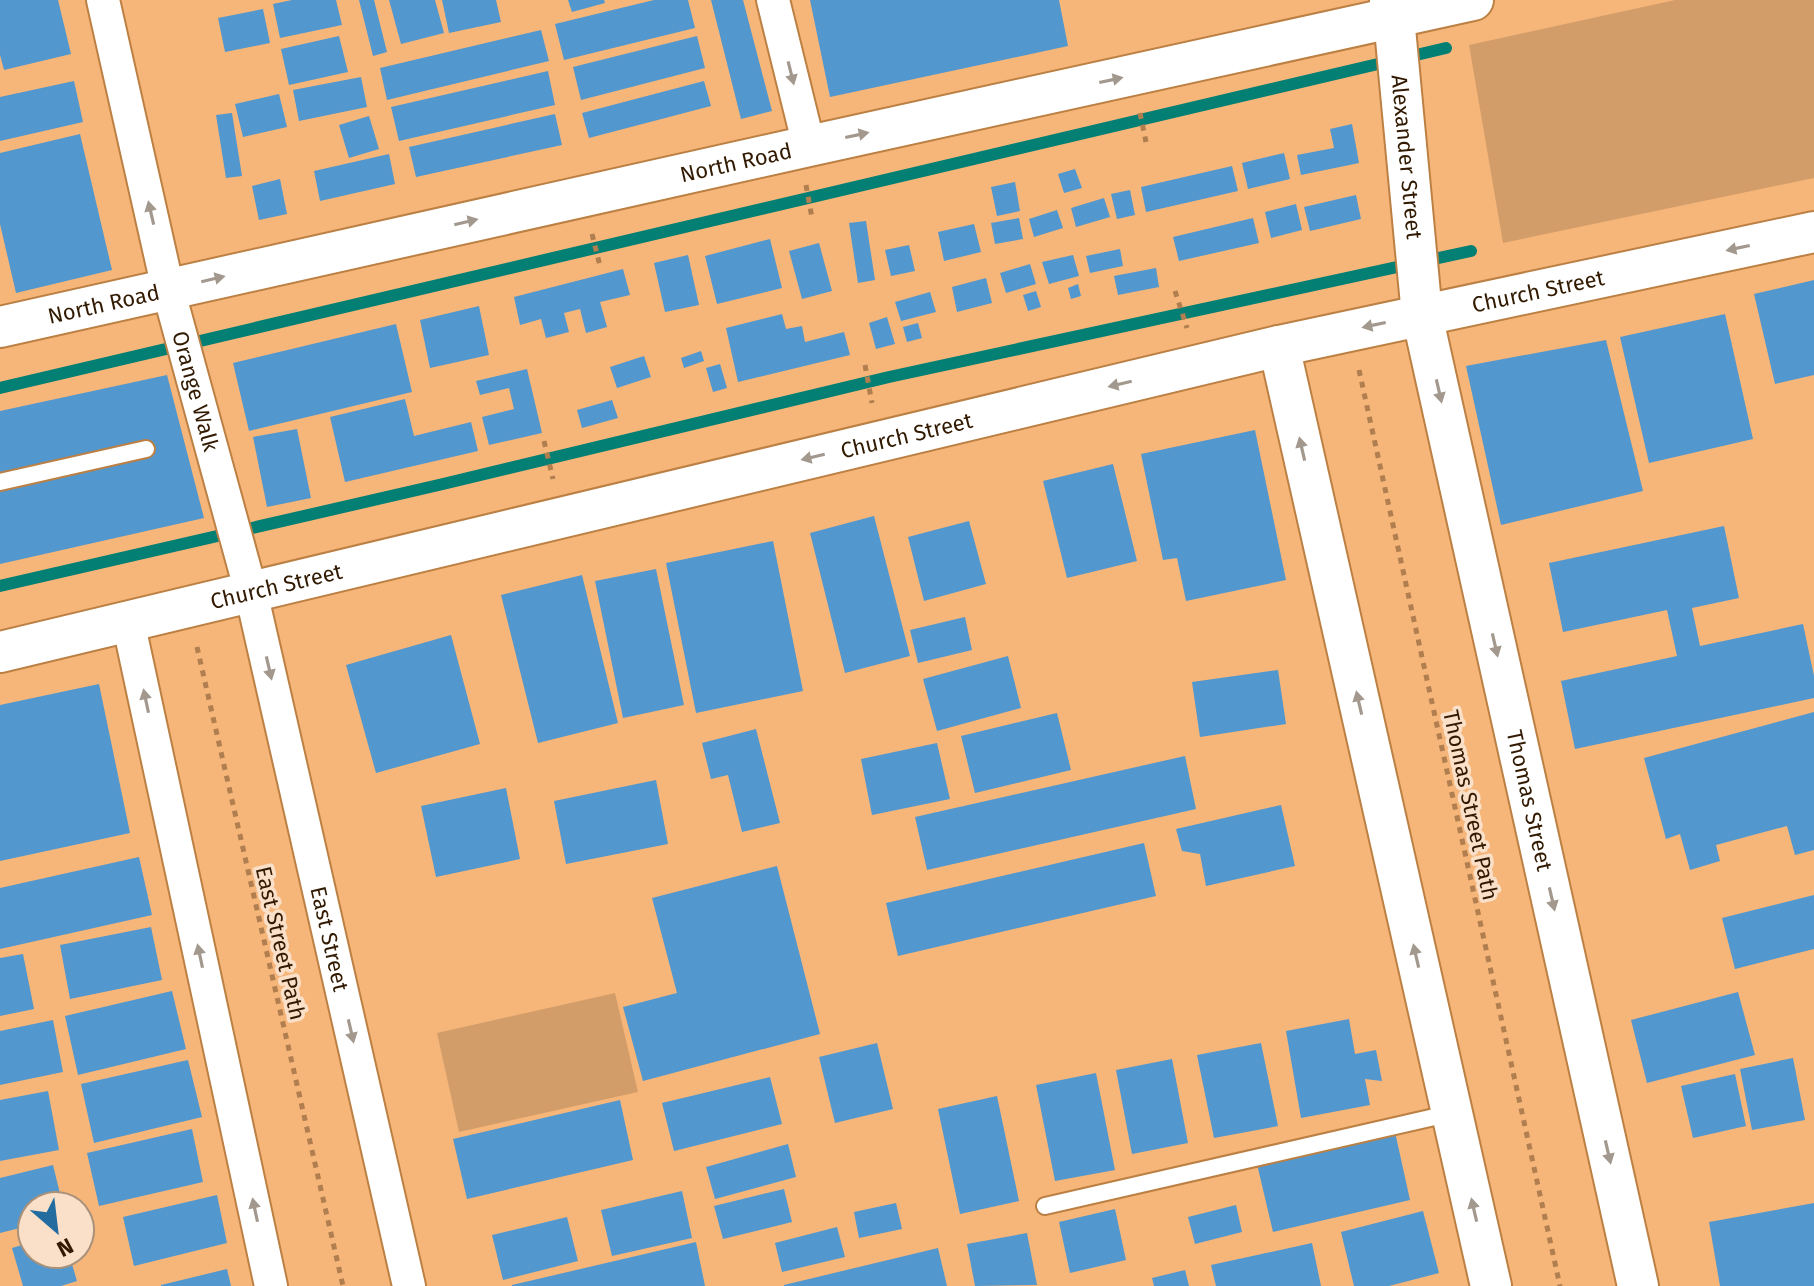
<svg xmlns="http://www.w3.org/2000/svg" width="1814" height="1286" font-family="'Fira Sans',sans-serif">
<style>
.green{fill:#d39d6a}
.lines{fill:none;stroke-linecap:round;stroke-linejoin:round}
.stream{stroke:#047f73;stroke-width:12}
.building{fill:#5297cd}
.service-casing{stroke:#bc8044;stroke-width:20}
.minor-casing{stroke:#bc8044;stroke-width:36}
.tertiary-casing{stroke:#bc8044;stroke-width:44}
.path{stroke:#b07e4f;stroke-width:5;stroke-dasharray:6 6;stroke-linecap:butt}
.service{stroke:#fff;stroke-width:16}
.minor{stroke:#fff;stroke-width:32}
.tertiary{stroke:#fff;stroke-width:40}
.oneway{fill:#a2988d}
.labels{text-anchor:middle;stroke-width:7;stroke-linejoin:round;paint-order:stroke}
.street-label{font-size:22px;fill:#311a01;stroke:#fbe0c9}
</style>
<rect width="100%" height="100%" fill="#f6b67a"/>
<path class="green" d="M1675 0H1814V178L1503 243 1469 45Z
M615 993 638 1092 459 1132 437 1033Z"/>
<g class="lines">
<path class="stream" d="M0 388 1446 48
M0 586 443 484 889 377 1471 251"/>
</g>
<path class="building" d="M0 0H58L71 54 4 70 0 55Z
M292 0H336L342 25 280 38 273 4Z
M359 0H374L387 52 373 56Z
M389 0H435L444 33 401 44Z
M442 0H496L501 22 449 33Z
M568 0H604L605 3 572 12Z
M654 0H688L695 28 564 60 555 24Z
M711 0H743L772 111 741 119Z
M810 0H1059L1068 46 830 97Z
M263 9 270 43 225 52 218 18Z
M541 30 549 61 387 100 380 68Z
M339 36 348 72 289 85 281 49Z
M697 36 705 68 581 100 573 67Z
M548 71 555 105 399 141 391 107Z
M361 77 367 107 299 121 293 90Z
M74 81 83 122 0 141V97Z
M704 81 711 106 589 138 582 113Z
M279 94 287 127 243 137 235 104Z
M232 113 242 176 226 178 216 115Z
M555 114 562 145 416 177 409 147Z
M369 116 379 149 349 158 339 125Z
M1352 124 1359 163 1301 175 1297 155 1334 148 1330 129Z
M80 134 112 270 16 293 0 224V153Z
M1284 153 1290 179 1248 189 1242 163Z
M389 154 395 184 320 201 314 171Z
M1232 166 1238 191 1146 212 1141 187Z
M1075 169 1082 188 1064 193 1058 174Z
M280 179 287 214 259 220 252 186Z
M1015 182 1020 211 997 216 991 187Z
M1130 190 1135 215 1117 219 1111 194Z
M1356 195 1361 219 1310 231 1304 207Z
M1104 198 1110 217 1076 227 1071 208Z
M1296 204 1302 230 1271 238 1265 212Z
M1057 210 1063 228 1034 237 1029 219Z
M1019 218 1023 239 995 244 991 223Z
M1253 218 1259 243 1179 261 1173 237Z
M866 221 875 280 858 283 849 223Z
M974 224 981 252 944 261 938 232Z
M770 239 782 288 717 304 705 256Z
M819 243 832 291 802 299 789 251Z
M909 245 915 271 891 276 885 250Z
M1120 249 1123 266 1090 273 1086 256Z
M688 255 699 305 665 312 654 263Z
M1073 255 1079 276 1049 284 1042 262Z
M1030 264 1036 284 1006 293 1000 273Z
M1156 268 1159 287 1118 295 1114 276Z
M623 269 630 295 600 302 607 327 586 333 580 309 564 313 569 332 546 338 541 319 520 325 514 297Z
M986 278 992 303 957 312 952 287Z
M1814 280V375L1775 384 1754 294Z
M1078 284 1081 296 1071 299 1068 288Z
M1036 291 1041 307 1028 311 1023 295Z
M930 292 936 312 901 321 895 302Z
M479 306 489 355 430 368 420 320Z
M782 314 786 329 802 326 805 342 844 332 850 355 738 382 726 328Z
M1725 314 1753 439 1649 463 1620 337Z
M887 317 895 344 876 349 869 323Z
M918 323 922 338 907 342 903 327Z
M396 324 412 392 249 431 233 363Z
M1606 340 1643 491 1501 525 1466 366Z
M701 351 704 361 684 368 681 358Z
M644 356 651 377 617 388 610 367Z
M720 364 727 388 713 392 706 368Z
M527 369 542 433 489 445 482 417 514 409 509 388 480 395 476 381Z
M167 375 204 518 0 564V411Z
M405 399 414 436 471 422 478 451 345 482 330 417Z
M612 400 618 418 582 428 577 410Z
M297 429 311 498 267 507 253 437Z
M1255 430 1286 580 1186 601 1177 558 1163 560 1141 454Z
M1113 464 1137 561 1067 578 1043 481Z
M874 516 910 656 845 673 810 533Z
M969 521 986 584 924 601 908 537Z
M1724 526 1739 598 1692 608 1700 646 1803 624 1814 676V698L1575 749 1561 681 1677 656 1667 610 1563 632 1549 563Z
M773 541 803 691 696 713 666 563Z
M656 569 684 705 623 718 595 581Z
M582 575 618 723 538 743 501 595Z
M965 617 972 650 918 663 910 630Z
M451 635 480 744 376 773 346 665Z
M1008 656 1021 708 937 731 923 679Z
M1278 670 1286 724 1200 737 1192 682Z
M99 684 130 833 0 861V705Z
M1814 712V850L1795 855 1787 826 1716 845 1720 861 1690 870 1680 834 1666 839 1644 758Z
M1057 713 1071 770 975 793 961 736Z
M756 729 780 823 742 832 728 775 711 779 702 743Z
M937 743 950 799 872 815 861 759Z
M1185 756 1196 809 927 870 915 817Z
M656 780 668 844 566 864 554 801Z
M506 788 520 859 436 877 421 806Z
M1281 805 1295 866 1206 886 1200 854 1182 851 1176 829Z
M1144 843 1156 896 898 956 886 903Z
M139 857 152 915 0 949V888Z
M777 866 820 1034 643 1081 623 1007 677 993 652 898Z
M1814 895V949L1735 969 1722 918Z
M151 927 162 980 70 999 60 945Z
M23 954 34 1009 0 1016V958Z
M172 991 186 1049 78 1075 65 1016Z
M1738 992 1755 1055 1647 1083 1631 1020Z
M1349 1019 1355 1054 1376 1050 1382 1081 1365 1079 1370 1105 1301 1118 1286 1031Z
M53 1020 63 1072 0 1085V1031Z
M877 1043 893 1109 835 1123 819 1057Z
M1261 1043 1278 1126 1214 1138 1197 1055Z
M1793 1058 1805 1120 1752 1130 1740 1069Z
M1172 1059 1188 1143 1132 1154 1116 1070Z
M188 1060 202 1117 94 1143 81 1084Z
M1096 1073 1115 1170 1055 1181 1036 1085Z
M1735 1074 1746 1126 1693 1138 1681 1086Z
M770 1077 782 1124 674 1151 662 1103Z
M48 1091 59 1150 0 1161V1100Z
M997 1096 1019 1201 960 1214 938 1109Z
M620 1100 633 1160 467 1199 453 1139Z
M192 1129 203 1182 99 1206 87 1153Z
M1395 1132 1410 1200 1273 1232 1257 1164Z
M788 1144 796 1177 715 1199 706 1167Z
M53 1165 63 1206H32V1225L0 1233V1178Z
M784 1189 792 1222 723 1239 714 1206Z
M682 1191 692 1238 612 1256 601 1210Z
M217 1195 227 1243 134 1266 123 1217Z
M896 1203 902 1229 859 1238 854 1212Z
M1814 1203V1286H1720L1709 1222Z
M1236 1205 1242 1232 1195 1244 1188 1217Z
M1115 1209 1126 1260 1070 1273 1059 1222Z
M1423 1211 1439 1273 1389 1286H1354L1341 1232Z
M567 1217 578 1261 503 1280 492 1235Z
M837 1227 845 1257 782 1272 775 1243Z
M1027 1233 1037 1285 975 1286 967 1244Z
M32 1242V1254H69L77 1281 61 1286H23L12 1248Z
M696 1242 705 1286H512V1285Z
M1312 1243 1321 1286H1216L1211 1265Z
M938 1248 947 1286H784V1285Z
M227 1269 231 1286H161V1285Z
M1185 1270 1189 1286H1154L1152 1278Z"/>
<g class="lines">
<g class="service-casing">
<path id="service" d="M0 482 146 449
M1045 1206 1452 1113"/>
</g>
<g class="minor-casing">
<g id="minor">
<path id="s1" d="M103 0 168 289 251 592 409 1286"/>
<path d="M773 0 809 146"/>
<path d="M128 621 271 1286"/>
</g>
</g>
<g class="tertiary-casing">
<g id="tertiary">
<path id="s2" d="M1390 0 1394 18 1422 315 1638 1286"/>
<path id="s3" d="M0 327 809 146 1473 0"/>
<path d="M1279 346 1491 1286"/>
<path id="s4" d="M0 652 1279 346 1814 232"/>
</g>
</g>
<path class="path" d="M1140 113 1146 142
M806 185 812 218
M592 234 600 266
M1175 291 1187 328
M865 365 872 403
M1359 370 1560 1286
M544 441 553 479
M197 647 343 1286"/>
<use href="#service" class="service"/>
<use href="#minor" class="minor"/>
<use href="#tertiary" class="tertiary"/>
</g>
<defs><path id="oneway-solid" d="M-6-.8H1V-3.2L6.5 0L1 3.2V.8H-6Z" transform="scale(2)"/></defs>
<g class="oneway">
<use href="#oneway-solid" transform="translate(791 73) rotate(76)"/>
<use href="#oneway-solid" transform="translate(1111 80) rotate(-12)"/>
<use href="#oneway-solid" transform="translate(857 135) rotate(-12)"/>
<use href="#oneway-solid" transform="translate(151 213) rotate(-103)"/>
<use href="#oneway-solid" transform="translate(466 222) rotate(-13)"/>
<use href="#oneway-solid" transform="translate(1738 248) rotate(168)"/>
<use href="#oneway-solid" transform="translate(213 279) rotate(-13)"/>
<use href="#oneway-solid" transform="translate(1374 325) rotate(168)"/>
<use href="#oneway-solid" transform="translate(1120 384) rotate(167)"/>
<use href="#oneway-solid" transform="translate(1439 391) rotate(77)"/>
<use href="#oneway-solid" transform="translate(1302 449) rotate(-103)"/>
<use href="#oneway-solid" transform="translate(813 457) rotate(167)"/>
<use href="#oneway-solid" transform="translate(1495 645) rotate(77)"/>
<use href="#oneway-solid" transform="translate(269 668) rotate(77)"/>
<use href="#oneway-solid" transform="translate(146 701) rotate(-102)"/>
<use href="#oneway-solid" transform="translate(1359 703) rotate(-103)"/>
<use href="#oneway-solid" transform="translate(1552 899) rotate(77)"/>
<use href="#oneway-solid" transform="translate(200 956) rotate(-102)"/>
<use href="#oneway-solid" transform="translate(1416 956) rotate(-103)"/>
<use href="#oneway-solid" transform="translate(351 1031) rotate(77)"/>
<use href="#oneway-solid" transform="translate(1608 1152) rotate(77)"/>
<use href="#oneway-solid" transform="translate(255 1210) rotate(-102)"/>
<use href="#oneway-solid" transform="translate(1474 1210) rotate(-103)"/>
</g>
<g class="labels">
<g class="street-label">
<text dy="8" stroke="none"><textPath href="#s2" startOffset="158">Alexander Street</textPath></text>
<text dy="8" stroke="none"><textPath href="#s3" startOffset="754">North Road</textPath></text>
<text dy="8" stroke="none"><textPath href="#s4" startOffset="1580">Church Street</textPath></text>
<text dy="8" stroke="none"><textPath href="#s3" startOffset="106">North Road</textPath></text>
<text dy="8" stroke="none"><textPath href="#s1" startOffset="402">Orange Walk</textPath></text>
<text dy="8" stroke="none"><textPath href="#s4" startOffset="932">Church Street</textPath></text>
<text dy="8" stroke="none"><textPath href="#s4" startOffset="284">Church Street</textPath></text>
<text dy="8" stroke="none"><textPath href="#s2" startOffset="814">Thomas Street</textPath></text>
<text transform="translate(1471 805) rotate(78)" y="8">Thomas Street Path</text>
<text dy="8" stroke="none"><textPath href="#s1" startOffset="966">East Street</textPath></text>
<text transform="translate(281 943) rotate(77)" y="8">East Street Path</text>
</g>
</g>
<g transform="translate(56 1230) rotate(152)"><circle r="38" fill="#fbe0c9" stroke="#aa9179" stroke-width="2"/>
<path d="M0-6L14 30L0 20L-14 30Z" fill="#226c9f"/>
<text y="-12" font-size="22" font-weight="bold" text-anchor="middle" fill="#311a01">N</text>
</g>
</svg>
